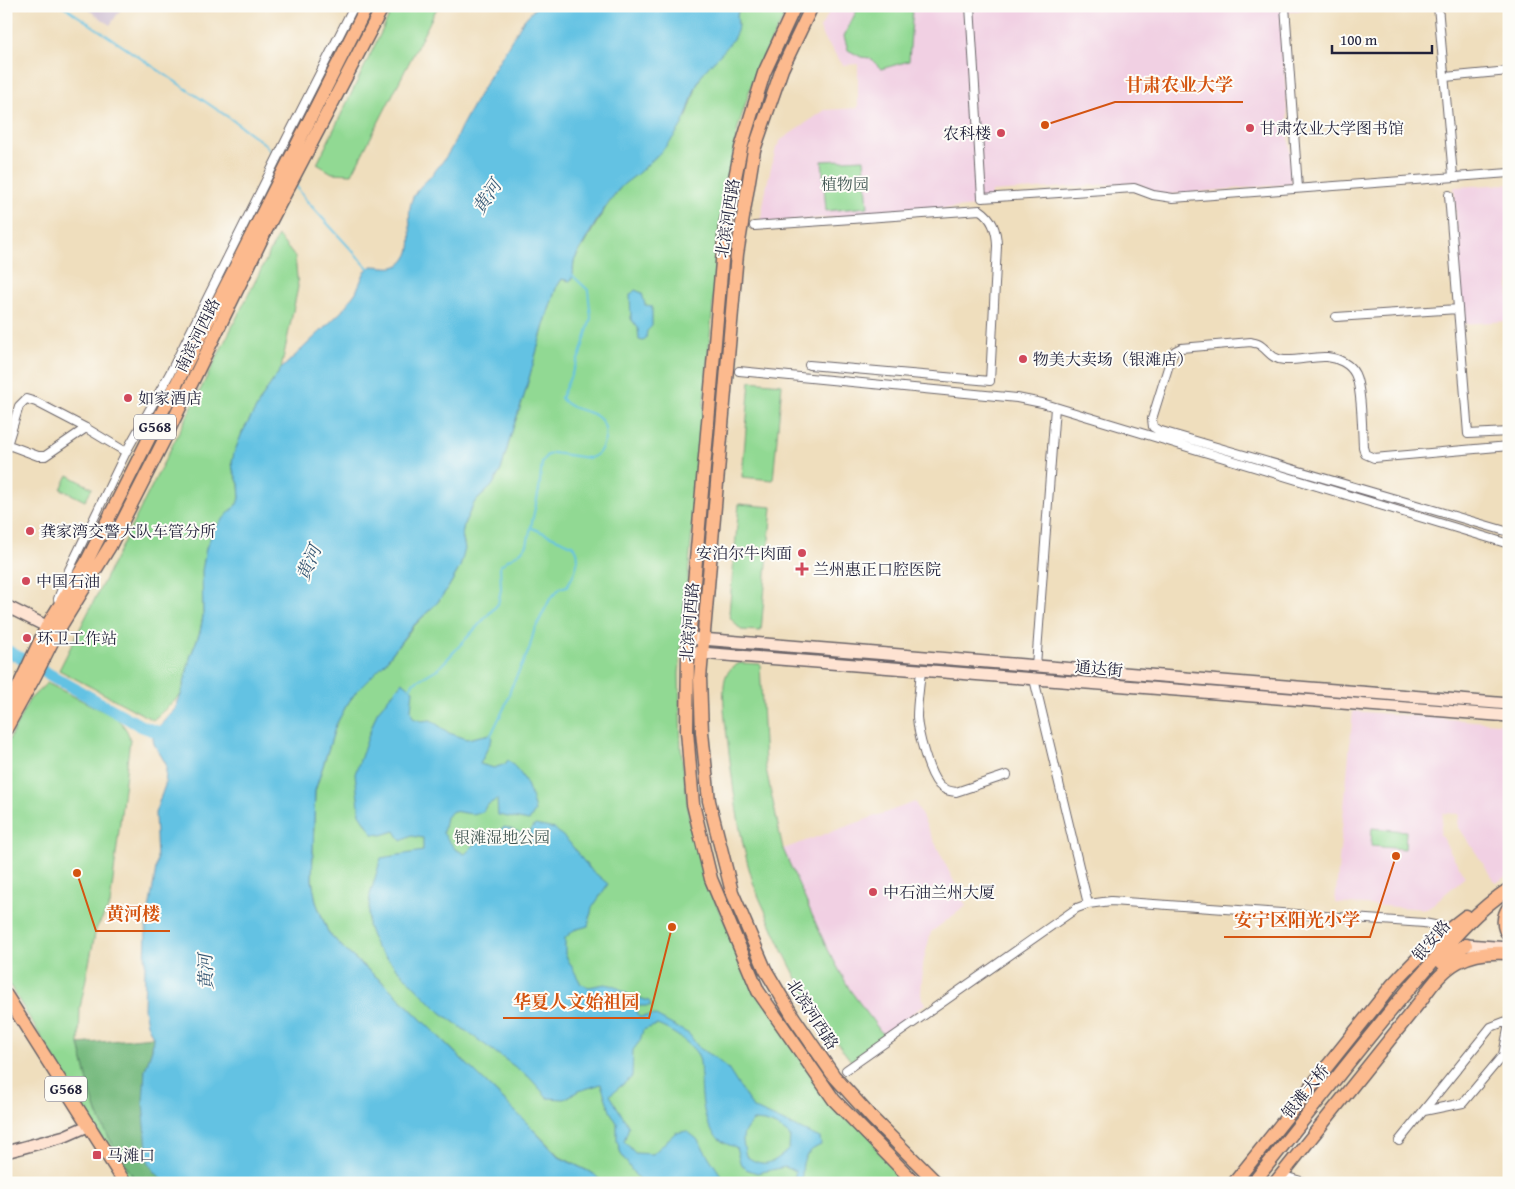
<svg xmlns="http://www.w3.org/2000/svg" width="1515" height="1189" font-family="'Gentium Book Plus','Noto Serif SC',serif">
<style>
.built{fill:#f1d0e3}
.industrial{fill:#cebed1}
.green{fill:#91d993;stroke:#5a7e67}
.forest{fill:#74b97d;stroke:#4b6e5c}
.water{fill:#64c2e3;stroke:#43728f;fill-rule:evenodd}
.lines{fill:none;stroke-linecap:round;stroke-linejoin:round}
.stream{stroke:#64c2e3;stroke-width:2}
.river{stroke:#64c2e3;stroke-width:12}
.minor-casing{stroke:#6a6468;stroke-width:10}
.secondary-casing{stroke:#6a6468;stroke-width:14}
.primary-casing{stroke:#6a6468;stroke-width:15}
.trunk-casing{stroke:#6a6468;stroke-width:15}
.minor{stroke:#fff;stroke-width:8}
.secondary{stroke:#fee3d2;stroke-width:11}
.primary{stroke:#fcba8e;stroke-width:12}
.trunk{stroke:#fcba8e;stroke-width:12}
.poi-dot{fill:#d1495b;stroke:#fdfcf7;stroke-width:2}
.labels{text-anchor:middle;stroke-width:4;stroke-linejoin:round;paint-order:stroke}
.shield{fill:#fdfcf7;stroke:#646373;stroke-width:1}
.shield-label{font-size:15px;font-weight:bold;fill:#22223b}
.poi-label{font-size:16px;fill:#22223b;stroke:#fdfcf7;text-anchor:start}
.park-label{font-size:16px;fill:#435955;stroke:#fdfcf7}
.street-label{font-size:16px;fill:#22223b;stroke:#fdfcf7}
.water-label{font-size:18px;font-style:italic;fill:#395a76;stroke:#fdfcf7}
.leader{fill:none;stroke:#d45411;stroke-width:2}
.callout-dot{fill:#d45411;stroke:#fdfcf7;stroke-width:2}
.callout-label{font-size:18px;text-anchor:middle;font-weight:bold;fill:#d45411;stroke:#fdfcf7;stroke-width:4;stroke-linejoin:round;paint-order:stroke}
</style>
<rect width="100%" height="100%" fill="#fdfcf7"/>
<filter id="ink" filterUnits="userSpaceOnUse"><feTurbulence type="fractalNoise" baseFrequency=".02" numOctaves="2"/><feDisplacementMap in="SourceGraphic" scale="10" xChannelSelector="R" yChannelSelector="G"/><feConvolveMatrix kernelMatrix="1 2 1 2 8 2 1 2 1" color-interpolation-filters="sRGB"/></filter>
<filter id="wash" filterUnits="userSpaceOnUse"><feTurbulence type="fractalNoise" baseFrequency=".0096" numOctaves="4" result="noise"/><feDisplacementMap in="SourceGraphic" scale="20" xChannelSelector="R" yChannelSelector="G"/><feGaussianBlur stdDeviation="1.12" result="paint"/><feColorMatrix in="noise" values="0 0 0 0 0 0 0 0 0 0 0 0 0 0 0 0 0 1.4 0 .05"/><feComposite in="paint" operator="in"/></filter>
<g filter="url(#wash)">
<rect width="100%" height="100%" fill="#efdebd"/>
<path class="built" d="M833 6H1325L1291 12 1281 17 1292 184 1163 195 1151 191 1142 185 1128 183 991 192V205L760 223 767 184 776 148 781 140 825 110 858 108V64L843 65 822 35 820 28Z
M1509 184V321L1462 324 1454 187Z
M1353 711 1509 724V875L1496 883 1458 826 1459 814 1443 813 1440 834 1465 877 1427 909 1335 903Z
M915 802 966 906 931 932 923 963 921 995 925 1004 884 1036 850 990 825 944 783 849Z"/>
<path class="industrial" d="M83 6H123L110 25Z"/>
<path class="green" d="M394 6H438L352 174 332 173 317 164Z
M742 6H790L756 70 738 128 721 218 679 674 681 748 690 824 710 891 758 991 834 1100 915 1183H603L594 1174 560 1157 526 1122 387 986 347 952 328 932 316 902 312 880 315 791 336 725 346 706 356 692 384 664 412 628 437 603 448 588 460 567 464 543 462 535 464 524 474 503 492 486 501 470 513 428 524 396 544 325 556 288 562 279 567 281 573 276 574 261 606 207 623 184 646 166 687 116 697 85 702 73 730 42 736 31 738 25 737 14Z
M859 6H913L909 61 881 69 870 58 861 57 848 50 844 36Z
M864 159 868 207 826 211 822 161Z
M278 236 295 257 298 287 281 369 266 391 242 433 232 462 233 470 239 484 240 498 203 599V616L200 632 191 655 181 695 153 720 59 670Z
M750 381 782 384 773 480 742 477Z
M68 475 92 488 85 501 61 489Z
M739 504 772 507 761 631 741 630 731 619 729 613Z
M740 663 760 664 765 764 783 849 825 944 850 990 884 1036 851 1061C816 1017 791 971 769 920 764 907 757 895 753 882 738 835 733 785 727 736 725 722 721 688 726 676 729 669 734 666 740 663Z
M47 683 115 717C123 724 127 729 130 739L110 905 96 929 80 1008 79 1044 88 1082 97 1113 112 1143 137 1183H129L6 979V746L29 700Z
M1372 828 1406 831 1405 849 1371 846Z"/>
<path class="forest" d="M153 1037 152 1049 145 1070 155 1172 166 1183H137C123 1160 106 1137 97 1112 89 1090 85 1067 79 1044Z"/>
<path class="water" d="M537 6H742C733 13 740 22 737 31 731 47 714 59 704 72 691 89 691 113 678 131 667 147 651 162 636 175 632 178 628 181 624 184 607 200 590 233 578 253L574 261 572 279 570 281 562 279 556 288 544 325 524 396 513 428 501 470 492 486 474 503 464 524 462 535 465 549 460 567 448 588 437 603 412 627 384 664 356 692 346 706 336 725 315 791 312 880 316 902 328 932 347 952 387 986 526 1122 559 1157 594 1174 603 1183H166L155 1172 148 1161 143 1102 145 1070 152 1049 153 1037 147 1024 144 1009 146 926 154 881 157 860 155 813 165 785 166 772V764L154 744 153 738 154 732 175 709 181 695 191 655 200 632 203 616 202 571 206 548 214 529 237 504 240 498 239 484 233 470 232 462 234 453 242 433 266 391 281 369 342 311 356 292 365 271 372 266C385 266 397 272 406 258 418 241 401 213 416 192 419 187 425 182 429 178 437 169 446 158 452 147 455 141 458 133 461 127 480 91 502 56 523 21Z
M635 290 642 293 645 305 652 306V326L647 331 646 338 643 341 639 340 638 328 631 319 630 295Z
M402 682 413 690 411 710 413 718 421 721 431 720 449 733 467 739 490 734 492 739 480 764 494 768 505 764 508 760C527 778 529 787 535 811L529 821 498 815 497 799 486 806 483 812 472 814 453 811 446 817 443 833 455 849 465 854 476 843 505 827 527 835 535 825 555 829 569 842 589 868 608 884 592 908 588 926 574 930 565 938V954L581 984 589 987 605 984 615 986 629 995 649 1001 651 1006H636L639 1017 654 1015 689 1034 699 1048 713 1056 728 1069 753 1108 820 1138 821 1145C803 1153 802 1161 802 1180L810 1182 831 1183H792L795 1179V1171L785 1167 757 1173 746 1169 740 1162 736 1147C703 1140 702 1105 701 1077 700 1072 701 1063 699 1058 695 1045 669 1029 657 1025L643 1030 640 1041 633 1050 632 1077 610 1095 629 1127 624 1141 635 1153 653 1154 675 1133 687 1131 697 1139 726 1183H643L635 1175 621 1154 617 1141V1123L610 1111 601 1084 579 1091 564 1099 548 1098 529 1077 440 1012 376 947 368 926 370 895 381 858 423 851V838L412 836 401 841 395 831 382 835 373 834 360 814 355 774 377 712ZM753 1121C769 1121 778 1126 790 1136L789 1149C774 1163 764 1169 746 1156 742 1138 740 1135 753 1121Z"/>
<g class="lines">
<path class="stream" d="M63 6 231 119 265 144 274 157
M295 184 305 199 369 269
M409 690 413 683 439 668 498 604 501 589 500 566 509 559 518 554 527 545 539 490 542 463 546 456 553 453 589 458C594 457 599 454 601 449 605 442 607 433 604 425 596 407 572 414 561 398L580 355 591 318 588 290 572 275
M490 737 506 704 511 688 529 650 534 631 550 599 560 588 567 586C573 577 585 554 572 545L532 528"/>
<path class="river" d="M6 650 141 726 169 736"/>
</g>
</g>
<g filter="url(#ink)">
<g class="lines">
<g class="minor-casing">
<path id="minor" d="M970 6 982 198 1134 188 1153 195 1173 198 1509 173
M1285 6 1298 188
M1438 6 1453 176
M1445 77 1509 71
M1449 195 1468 434 1509 432
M754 226 980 210C992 218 997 231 997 246L990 381 809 365
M1336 317 1458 309
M739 371 1017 398 1042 403 1509 544
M6 444 38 456H45L86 428
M7 445 19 406 26 399 36 402 86 428 126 452
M1509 446 1374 458 1365 454 1363 447C1362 430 1362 388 1355 374 1350 364 1338 358 1327 357 1313 356 1298 361 1284 360 1270 359 1268 349 1258 344 1256 343 1253 343 1251 342L1181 348 1175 351 1171 358 1152 419 1153 427 1158 430 1509 532
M58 599 69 570 126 452 170 373 287 138 354 6
M1036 666 1055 407
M921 670C920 685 917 702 917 717 918 733 928 773 939 785 943 790 949 791 956 792L1007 775
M1034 679 1088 904
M846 1070 1077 908 1088 904 1111 901 1424 923 1450 928
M1424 1111 1463 1103 1503 1055 1509 1024
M1399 1141 1491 1027 1509 1020
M1281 1175 1307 1183"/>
</g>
<g class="secondary-casing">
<path id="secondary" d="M6 606 54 630
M689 638 1509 704
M688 652 1509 716
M1466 945 1509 948
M6 1152 65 1136 90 1125"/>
</g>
<g class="primary-casing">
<path id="primary" d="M795 6 764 73 741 148 725 227 688 652 687 731 693 804 711 879 758 991 834 1100 915 1183
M812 6 782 69 754 150 737 254 700 678 702 732 709 801 732 892 765 969 794 1018 834 1076 873 1119 937 1183
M1509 907C1503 915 1501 927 1509 935
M1442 963 1453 952 1466 945
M1234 1183 1393 984C1416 959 1439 936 1466 916
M1253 1183C1307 1116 1359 1047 1415 982 1444 949 1472 913 1509 889
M1275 1183 1422 999C1445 964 1466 950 1509 953"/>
</g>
<g class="trunk-casing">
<path id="trunk" d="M8 709 47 626 86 563 367 6
M6 729 35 676 57 632 110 546 164 440 266 230 383 6
M6 995 125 1183"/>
</g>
<use href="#minor" class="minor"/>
<use href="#secondary" class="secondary"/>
<use href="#primary" class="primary"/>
<use href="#trunk" class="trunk"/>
</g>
</g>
<g class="poi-dot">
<circle cx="1250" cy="128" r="5"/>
<circle cx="1001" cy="133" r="5"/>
<circle cx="1023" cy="359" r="5"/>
<circle cx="128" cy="398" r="5"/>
<circle cx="30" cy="531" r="5"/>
<circle cx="802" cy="553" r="5"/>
<path d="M799.5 561.5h5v5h5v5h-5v5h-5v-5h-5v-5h5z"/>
<circle cx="26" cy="581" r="5"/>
<circle cx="27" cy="638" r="5"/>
<circle cx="873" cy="892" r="5"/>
<rect x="92" y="1150" width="10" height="10" rx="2.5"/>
</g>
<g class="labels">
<g class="shield">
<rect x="134" y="414.5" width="42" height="25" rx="4"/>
<rect x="45" y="1076.5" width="42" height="25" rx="4"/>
</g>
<g class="shield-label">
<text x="155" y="432">G568</text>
<text x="66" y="1094">G568</text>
</g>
<g class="poi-label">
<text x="1260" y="134">甘肃农业大学图书馆</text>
<text x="991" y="139" text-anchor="end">农科楼</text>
<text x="1033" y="365">物美大卖场（银滩店）</text>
<text x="138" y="404">如家酒店</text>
<text x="40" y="537">龚家湾交警大队车管分所</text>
<text x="792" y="559" text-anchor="end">安泊尔牛肉面</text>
<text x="813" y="575">兰州惠正口腔医院</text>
<text x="36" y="587">中国石油</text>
<text x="37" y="644">环卫工作站</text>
<text x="883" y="898">中石油兰州大厦</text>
<text x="107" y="1161">马滩口</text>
</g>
<g class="park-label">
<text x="845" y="190">植物园</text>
<text x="502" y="843">银滩湿地公园</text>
</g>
<g class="street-label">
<text transform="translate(727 218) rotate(-81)" y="6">北滨河西路</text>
<text transform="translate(197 335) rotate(-64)" y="6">南滨河西路</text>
<text transform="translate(689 622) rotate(-85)" y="6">北滨河西路</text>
<text transform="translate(1099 668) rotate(5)" y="6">通达街</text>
<text transform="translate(1431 940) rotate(-49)" y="6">银安路</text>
<text transform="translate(813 1014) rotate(57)" y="6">北滨河西路</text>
<text transform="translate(1305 1091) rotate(-51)" y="6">银滩大桥</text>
</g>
<g class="water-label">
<text transform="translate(487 197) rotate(-56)" y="6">黄河</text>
<text transform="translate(309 563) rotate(-67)" y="6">黄河</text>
<text transform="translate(206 972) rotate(-92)" y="6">黄河</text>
</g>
</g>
<path class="leader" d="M1045 125L1115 102H1243M77 873L96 931H170M1396 856L1370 937H1224M672 927L649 1018H503"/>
<g class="callout-dot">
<circle cx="1045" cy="125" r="5"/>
<circle cx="77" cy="873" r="5"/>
<circle cx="1396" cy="856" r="5"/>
<circle cx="672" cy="927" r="5"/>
</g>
<g class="callout-label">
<text x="1179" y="91">甘肃农业大学</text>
<text x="133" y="920">黄河楼</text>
<text x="1297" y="926">安宁区阳光小学</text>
<text x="576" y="1008">华夏人文始祖园</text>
</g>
<rect width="1515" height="1189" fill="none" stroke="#fdfcf7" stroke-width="25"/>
<path d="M1332 45v8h100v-8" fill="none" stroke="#22223b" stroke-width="2.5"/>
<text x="1340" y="45" font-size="15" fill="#22223b" stroke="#fdfcf7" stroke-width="4" paint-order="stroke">100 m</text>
</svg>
